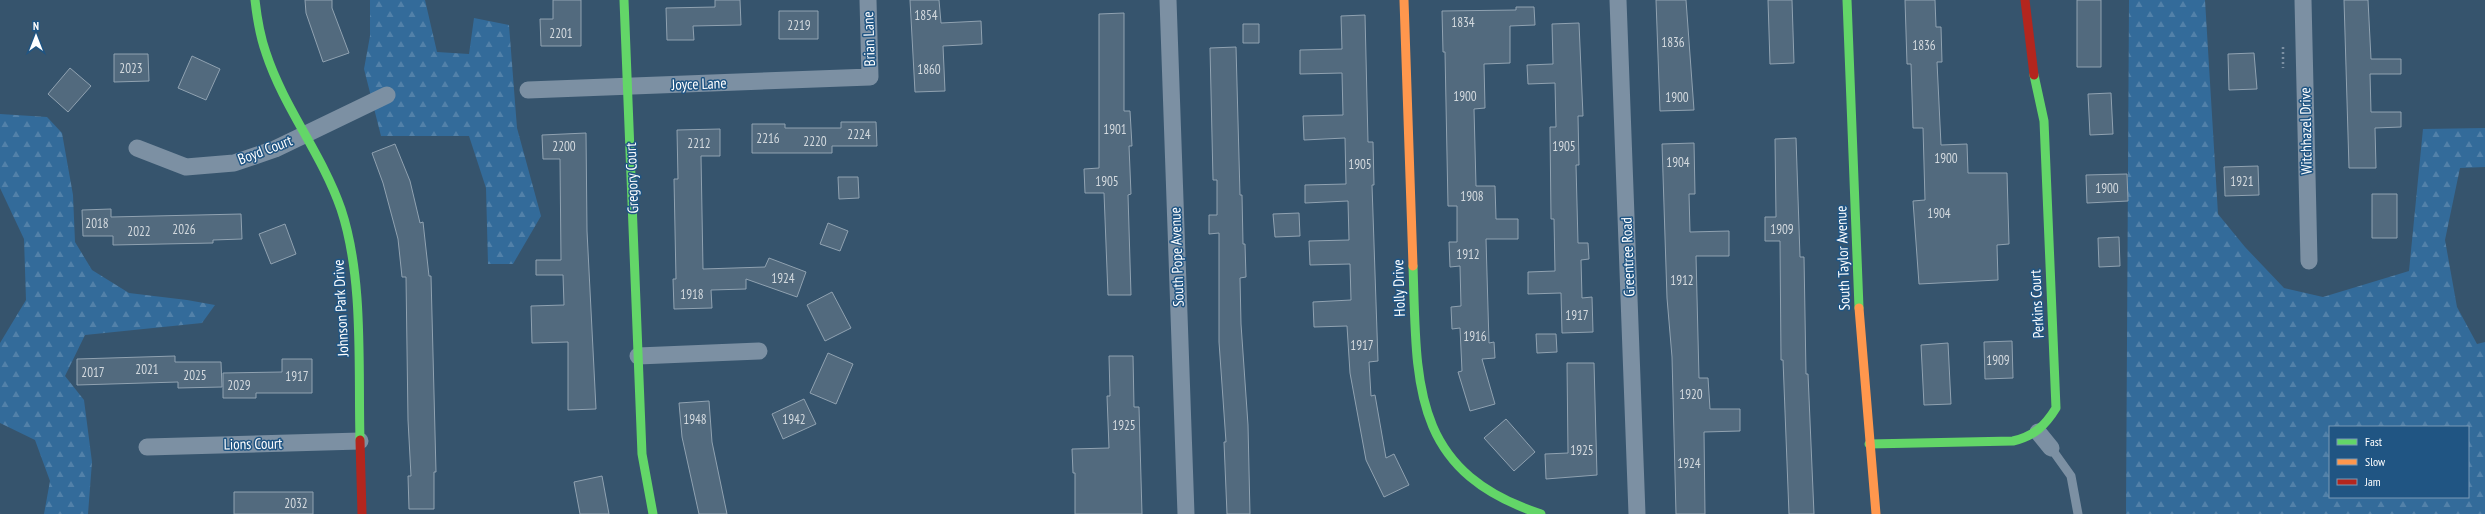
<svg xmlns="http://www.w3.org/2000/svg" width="2485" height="514" font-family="'PT Sans Narrow',sans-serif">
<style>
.forest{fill:url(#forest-firs);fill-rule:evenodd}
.building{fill:#526a7e;stroke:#90a2b1}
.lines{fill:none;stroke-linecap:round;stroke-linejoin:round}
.path{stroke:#7c90a3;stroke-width:2.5;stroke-dasharray:2 3;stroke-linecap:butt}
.lane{stroke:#7c90a3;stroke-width:9}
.street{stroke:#7c90a3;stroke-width:17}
.fast{stroke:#63d668;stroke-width:9}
.slow{stroke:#ff974d;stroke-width:9}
.jam{stroke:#b3261e;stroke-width:9}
.labels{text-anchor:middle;stroke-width:3;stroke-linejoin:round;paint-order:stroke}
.number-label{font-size:13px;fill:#d4dadf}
.street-label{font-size:15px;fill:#fff;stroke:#205583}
</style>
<defs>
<pattern id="forest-firs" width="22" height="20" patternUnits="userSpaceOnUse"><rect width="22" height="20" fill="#336b9a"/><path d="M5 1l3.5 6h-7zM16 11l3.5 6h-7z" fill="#5281a9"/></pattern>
</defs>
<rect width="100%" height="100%" fill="#36546d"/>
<path class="forest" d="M370 0H425L437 52 469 54 474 18 509 25 517 128 541 216 513 264H488L486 188 469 136H381L364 69 370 36Z
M2129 0H2205L2218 214 2245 247 2284 288 2323 297 2409 271 2423 129 2485 128V167L2460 168 2445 240 2457 307 2477 344 2485 342V514H2126ZM2330 427H2468V497H2330Z
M0 114 47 117 62 133 73 195 75 242 92 270 129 293 187 300 215 305 202 323 85 335 65 376 84 400 92 462 88 514H44L50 481 35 440 0 423V343L26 300 24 239 0 188Z"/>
<path class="building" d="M305 0H332V8L349 53 323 62 306 13Z
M553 0H581V46H541L540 19H553Z
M715 0H740L741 25 693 26 694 40H667L666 8 715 7Z
M910 0H939L941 23 981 21 982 44 943 46 945 91 915 92Z
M1656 0H1686L1694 110 1660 111Z
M1768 0H1792L1794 63 1770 64Z
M1905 0H1935L1936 27H1941L1942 62H1937L1941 145 1967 144 1968 173H2007L2009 244 1997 245 1998 280 1919 284 1913 201 1925 200 1923 128H1913L1911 64H1907Z
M2077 0H2101V67H2077Z
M2344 0H2368L2371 59H2401V74H2370L2371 112H2401V127L2375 128 2376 168H2349Z
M1516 7H1534L1535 25 1510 26V63L1484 64 1485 108 1474 109 1476 186H1495L1496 219H1518V239H1486L1489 343 1494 342 1495 358 1482 359 1495 404 1470 411 1458 372 1462 371 1460 328 1452 329 1451 307 1461 306 1460 266 1450 267 1449 242H1457V206H1448L1445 52H1443L1442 11 1516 10Z
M779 11H818V39H779Z
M1124 13V111H1130L1132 146H1129L1131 194 1128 195 1131 295H1108L1104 193H1085L1084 169 1099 168V14Z
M1365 15 1368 142H1373L1374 185H1372L1378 361 1369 362 1371 396 1375 395 1386 458 1394 454 1409 485 1384 497 1366 460 1350 373 1347 326 1314 327 1313 302 1351 300 1350 264 1310 265 1309 241 1349 240 1348 201 1305 203V185L1346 184 1345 138 1304 140 1303 116 1343 115 1342 73 1300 74V50L1342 49 1341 16Z
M1579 23 1583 116H1578L1579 165H1576L1578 243H1588L1589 259 1581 260 1582 298 1592 297 1593 332 1562 333 1561 293 1528 294V272L1555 271 1554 219H1551L1550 127H1556L1555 83 1528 84 1527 65 1553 64 1552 24Z
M1243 24H1259V43H1243Z
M1236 47 1240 195H1242L1243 244H1245L1246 277 1240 278 1241 324 1248 425 1250 514H1227L1224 442H1226L1219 342V233L1209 234V215H1217V180H1213L1210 48Z
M2254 53 2257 89 2229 90 2228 54Z
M114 54H148L149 81 114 82Z
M192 56 220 69 206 100 178 88Z
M70 68 91 86 68 112 48 94Z
M2111 93 2113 134 2090 135 2088 94Z
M841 122H876L877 146H832V153H752V124H785V128H841Z
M720 129V156H701L703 269 765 267 769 258 806 272 797 297 746 279V289L711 290 712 308 674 309 673 279H676L674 179H678L677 130Z
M586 133 587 231 596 409 568 410V342L532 343 531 306 564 305 563 275H536V260H561L560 159H543L542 135Z
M1796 138 1800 257H1804L1806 374H1808L1814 514H1789L1783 360H1781L1780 241H1765V217H1776L1775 139Z
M1694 143 1695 194H1689L1690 232 1729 231V256H1696L1699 378H1708L1710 409H1740V431L1704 432 1705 514H1676L1672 357 1667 298 1662 144Z
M395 144 410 181 420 223 423 222 429 276H431L436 472H434V509H409L408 476H411L408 420 406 277H402L398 239 383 183 372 153Z
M2258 166 2259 195 2225 196 2224 167Z
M2127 174 2128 201 2087 203 2086 175Z
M838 177H858L859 198 839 199Z
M2372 194H2397V238H2372Z
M111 209V217L241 214 242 239 213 240V243L113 245V236H83L82 210Z
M1299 213 1300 236 1275 237 1273 214Z
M828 223 848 231 840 251 820 244Z
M285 224 296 254 271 264 259 234Z
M2119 237 2120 266 2099 267 2098 238Z
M832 292 851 328 825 341 807 305Z
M1536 334H1556L1557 352 1537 353Z
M2012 341 2013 378 1985 379 1984 342Z
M1948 343 1951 404 1924 405 1921 345Z
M828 353 853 364 836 404 810 393Z
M175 356V362H221L222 387 178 388V382L77 385V359Z
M1109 356H1133L1134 407H1139L1142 514H1075V473H1073L1072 449 1109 448 1107 396H1110Z
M282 359H312V393H256V398H223V373L282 372Z
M1567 363H1594L1597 475 1546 479 1545 454 1568 453Z
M804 399 816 424 783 439 772 414Z
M709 401 712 442 727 514H699L682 437 679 403Z
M1506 419 1535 452 1514 471 1484 438Z
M602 476 609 514H580L574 482Z
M234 492H313V514H234Z"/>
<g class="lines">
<path class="path" d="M2283 47V68"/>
<path class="lane" d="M2051 448 2071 476 2078 514"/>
<path class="street" d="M1168 0 1186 514
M1618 0 1637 514
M2303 0 2309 261
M528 90 870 77 868 0
M137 148 186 167 234 163 275 149 387 95
M638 356 759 351
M2038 432 2051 448
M147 447 360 441"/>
<path class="fast" d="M255 0C257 18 260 36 266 53 284 108 322 154 341 209 364 278 358 367 360 440
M624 0 642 454 653 514
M1847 0 1859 308
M1413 266C1417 383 1410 471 1541 514
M1869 444 2013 441C2034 436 2045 426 2056 408L2044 121 2034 75"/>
<path class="slow" d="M1404 0 1413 266
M1859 308 1876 514"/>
<path class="jam" d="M2025 0 2034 75
M360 440 362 514"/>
</g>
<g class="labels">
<g class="number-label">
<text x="926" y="20">1854</text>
<text x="1463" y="27">1834</text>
<text x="799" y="30">2219</text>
<text x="561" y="38">2201</text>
<text x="1673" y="47">1836</text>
<text x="1924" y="50">1836</text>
<text x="131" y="73">2023</text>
<text x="929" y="74">1860</text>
<text x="1465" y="101">1900</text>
<text x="1677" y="102">1900</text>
<text x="1115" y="134">1901</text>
<text x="859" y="139">2224</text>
<text x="768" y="143">2216</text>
<text x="815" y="146">2220</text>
<text x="699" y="148">2212</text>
<text x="564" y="151">2200</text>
<text x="1564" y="151">1905</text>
<text x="1946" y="163">1900</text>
<text x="1678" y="167">1904</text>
<text x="1360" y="169">1905</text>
<text x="1107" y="186">1905</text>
<text x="2242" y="186">1921</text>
<text x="2107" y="193">1900</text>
<text x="1472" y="201">1908</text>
<text x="1939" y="218">1904</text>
<text x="97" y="228">2018</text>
<text x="184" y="234">2026</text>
<text x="1782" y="234">1909</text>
<text x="139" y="236">2022</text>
<text x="1468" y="259">1912</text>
<text x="783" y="283">1924</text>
<text x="1682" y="285">1912</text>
<text x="692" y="299">1918</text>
<text x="1577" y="320">1917</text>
<text x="1475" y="341">1916</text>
<text x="1362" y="350">1917</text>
<text x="1998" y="365">1909</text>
<text x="147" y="374">2021</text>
<text x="93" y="377">2017</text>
<text x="195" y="380">2025</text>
<text x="297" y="381">1917</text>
<text x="239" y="390">2029</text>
<text x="1691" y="399">1920</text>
<text x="695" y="424">1948</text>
<text x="794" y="424">1942</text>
<text x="1124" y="430">1925</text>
<text x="1582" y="455">1925</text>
<text x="1689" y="468">1924</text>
<text x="296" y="508">2032</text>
</g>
<g class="street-label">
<text transform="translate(869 39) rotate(-92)" y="5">Brian Lane</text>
<text transform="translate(699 84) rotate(-2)" y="5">Joyce Lane</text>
<text transform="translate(2306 131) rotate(-91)" y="5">Witchhazel Drive</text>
<text transform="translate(265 150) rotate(-21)" y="5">Boyd Court</text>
<text transform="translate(632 178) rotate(-92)" y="5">Gregory Court</text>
<text transform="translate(1177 257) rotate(-92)" y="5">South Pope Avenue</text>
<text transform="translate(1628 257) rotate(-92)" y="5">Greentree Road</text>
<text transform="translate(1843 258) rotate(-92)" y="5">South Taylor Avenue</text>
<text transform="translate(1399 288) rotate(-92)" y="5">Holly Drive</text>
<text transform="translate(2037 304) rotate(-93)" y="5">Perkins Court</text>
<text transform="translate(341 308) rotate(-93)" y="5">Johnson Park Drive</text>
<text transform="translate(253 444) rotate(-1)" y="5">Lions Court</text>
</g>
</g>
<rect x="2329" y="426" width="140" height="72" fill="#205583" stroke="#7999b5"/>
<rect x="2337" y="439" width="20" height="6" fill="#63d668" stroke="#7999b5"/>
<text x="2365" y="446" font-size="12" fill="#ffffff">Fast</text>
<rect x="2337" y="459" width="20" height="6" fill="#ff974d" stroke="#7999b5"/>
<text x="2365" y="466" font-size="12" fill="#ffffff">Slow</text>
<rect x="2337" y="479" width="20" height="6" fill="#b3261e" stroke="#7999b5"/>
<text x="2365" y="486" font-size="12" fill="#ffffff">Jam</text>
<g transform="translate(36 36)" stroke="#205583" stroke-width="3" paint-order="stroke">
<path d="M0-3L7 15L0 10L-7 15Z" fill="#ffffff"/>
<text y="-6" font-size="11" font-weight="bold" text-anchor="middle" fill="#ffffff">N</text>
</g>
</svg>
